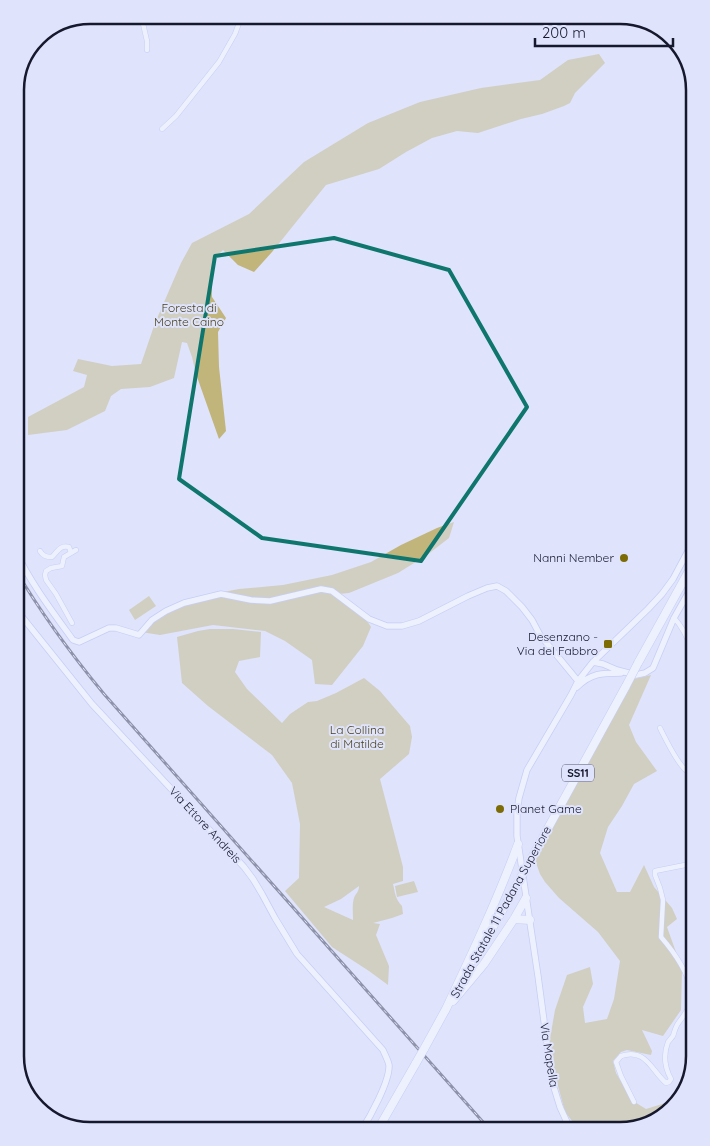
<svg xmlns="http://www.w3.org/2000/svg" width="710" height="1146" font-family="Quicksand,sans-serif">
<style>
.green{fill:#c1b57b;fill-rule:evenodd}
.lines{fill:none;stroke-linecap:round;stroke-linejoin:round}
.minor-casing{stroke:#abb3ed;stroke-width:5.5}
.tertiary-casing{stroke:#abb3ed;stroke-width:7}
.trunk-casing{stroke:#abb3ed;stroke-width:9}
.minor{stroke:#fff;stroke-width:4.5}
.tertiary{stroke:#fff;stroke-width:5.5}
.trunk{stroke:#fff;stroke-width:8}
.rail-casing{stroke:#2e3047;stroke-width:3}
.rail{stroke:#dfe3fc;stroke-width:1;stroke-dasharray:4;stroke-linecap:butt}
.trunk-bridge-casing{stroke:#abb3ed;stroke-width:9;stroke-linecap:butt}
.trunk-bridge{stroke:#fff;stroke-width:8}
.marked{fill:none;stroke:#0f766e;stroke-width:4;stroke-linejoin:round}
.poi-dot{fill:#7d6c06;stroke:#dfe3fc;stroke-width:2}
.labels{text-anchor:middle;stroke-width:4;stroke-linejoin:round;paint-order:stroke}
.shield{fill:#dfe3fc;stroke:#52556c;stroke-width:1}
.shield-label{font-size:11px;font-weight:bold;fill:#16182e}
.park-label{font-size:12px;fill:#4a421a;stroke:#dfe3fc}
.poi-label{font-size:12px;fill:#16182e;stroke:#dfe3fc;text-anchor:end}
.street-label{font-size:12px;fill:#16182e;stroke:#dfe3fc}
.rim{fill:none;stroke:#16182e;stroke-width:2.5}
</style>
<rect width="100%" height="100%" fill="#dfe3fc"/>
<path class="green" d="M599 54 605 63 575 93 570 103 564 106 542 114 521 119 478 133 457 131 432 138 406 152 379 169 326 185 272 252 254 272 238 265 223 250 212 261V297L226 318 218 332 219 367 226 431 219 439 196 374 192 357 187 343 182 342 174 378 150 387 121 389 111 396 105 411 67 430 28 435V417L84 387 87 375 73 371 78 359 112 366 141 364 155 323 181 263 192 243 249 214 304 162 368 123 420 102 481 88 540 80 568 60Z
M454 522 449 538 427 555 398 573 349 593 338 594 358 607 371 627 363 646 332 685 315 684 312 660 285 641 265 631 213 625 160 635 141 632 152 617 192 598 239 589 283 585 332 575 371 562 401 545 437 528Z
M149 596 156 606 135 620 129 610Z
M210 629H233L261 632 260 657 239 661 235 672 247 689 282 723 290 714 308 702 317 701 336 693 364 678 380 691 410 726 412 737 409 754 380 779 403 867V881L393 884C395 892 395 899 402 906L403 914 392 918 373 923 380 924 376 935 389 966 388 985 369 971 332 947 285 891 299 878 300 824 292 783 272 755 208 706 182 683 177 637 198 631ZM359 886C359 892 356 893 354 898 352 904 353 913 353 920L324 907 341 899Z
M651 675 629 725 636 742 657 771 634 784 622 806 608 827 600 853 617 892H630L644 865 654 887 672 908 677 919 667 927 682 969 681 1010 663 1036 642 1030 652 1051 651 1055 627 1050 621 1052 613 1061 616 1073 633 1101 646 1109 672 1101 674 1104 653 1123 620 1131H580L565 1112 547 1045 549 1044 555 1010 567 975 590 967 593 984 583 1007 585 1023 607 1019 614 999 620 961 598 932 559 898 545 882 540 874 535 860 577 780 634 679Z
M414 881 418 892 397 897 395 886Z
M691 1036 695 1040V1056L694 1062 686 1053V1041Z"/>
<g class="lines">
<g class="minor-casing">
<path id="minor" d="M141 15 147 41V50
M162 129 176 116 219 62 235 34 242 15
M40 551C43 556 46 557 52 557 58 551 60 545 69 547L71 553
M674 618C681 625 688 638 691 648 693 658 690 668 690 678 690 698 690 721 695 740
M72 623 56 594 46 580 45 575 46 571 51 568 62 566 64 557 76 550
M660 728C665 738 678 765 687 771 690 772 691 772 695 773
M15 990C18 977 17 964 15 951
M634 1102 621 1076 616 1062 621 1056C646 1048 651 1070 666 1083L669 1082 671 1079C665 1068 663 1055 668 1042 669 1041 672 1037 673 1036 674 1033 675 1029 677 1025 686 1012 694 1005 690 987 686 968 673 951 661 937L663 900 660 888 655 875V871L695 863"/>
</g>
<g class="tertiary-casing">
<path id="tertiary" d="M15 550C30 582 52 611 73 640L79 642 109 628H116L139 635 152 620 166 611 184 603 221 594 251 600 270 601 321 589 332 591 369 619 387 626H402L419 621 468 596 487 588 497 586 506 591 522 607 532 620 540 635 578 681
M15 608 92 704 244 867 253 879 262 894 275 918 297 954 383 1050C385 1055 388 1060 389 1065 390 1081 370 1117 361 1131
M593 662 603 664 617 670 636 675 645 673 653 668 674 618 695 581
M577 687C591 673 602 673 621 673
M571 1131 560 1107 552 1081 538 976 517 836V812L519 798 527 770 571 695 578 681 593 662 648 609 662 594 673 579 695 538"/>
</g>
<g class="trunk-casing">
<path id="trunk" d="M691 74C689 97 690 118 695 140
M638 663 695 560
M530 861 626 686
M514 919 530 920
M474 960 514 890
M453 1001 484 964 514 919 526 898
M445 1011C471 956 497 901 518 844
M424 1049 447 1007
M377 1131 416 1063"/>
</g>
<use href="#minor" class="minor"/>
<use href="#tertiary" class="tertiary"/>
<use href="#trunk" class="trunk"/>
<g class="rail-casing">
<path id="rail" d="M15 569C41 613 71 654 104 694L491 1131"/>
</g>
<use href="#rail" class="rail"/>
<g class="trunk-bridge-casing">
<path id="trunk-bridge" d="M626 686 638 663
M514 890 530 861
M416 1063 424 1049"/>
</g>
<use href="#trunk-bridge" class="trunk-bridge"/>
</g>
<path d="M0 0H710V1146H0ZM334 238 449 270 527 407 421 561 262 538 179 479 215 256Z" fill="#dfe3fc" fill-opacity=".55" fill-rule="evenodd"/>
<path class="marked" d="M334 238 449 270 527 407 421 561 262 538 179 479 215 256Z"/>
<g class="poi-dot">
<circle cx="624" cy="558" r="5"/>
<rect x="603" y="639" width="10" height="10" rx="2.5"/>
<circle cx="500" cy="809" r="5"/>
</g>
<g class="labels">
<rect class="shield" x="562" y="764.5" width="32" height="17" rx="4"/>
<g class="shield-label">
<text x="578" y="777">SS11</text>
</g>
<g class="park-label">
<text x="189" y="312">Foresta di<tspan x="189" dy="14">Monte Caino</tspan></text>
<text x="357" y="734">La Collina<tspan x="357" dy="14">di Matilde</tspan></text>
</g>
<g class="poi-label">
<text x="614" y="562">Nanni Nember</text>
<text x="598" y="641">Desenzano -<tspan x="598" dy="14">Via del Fabbro</tspan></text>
<text x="510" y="813" text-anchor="start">Planet Game</text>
</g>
<g class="street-label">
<text transform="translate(205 825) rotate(47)" y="4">Via Ettore Andreis</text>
<text transform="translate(501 912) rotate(-61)" y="4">Strada Statale 11 Padana Superiore</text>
<text transform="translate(549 1055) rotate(81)" y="4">Via Mapella</text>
</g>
</g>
<path d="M0 0H710V1146H0ZM90 24H620A66 66 0 0 1 686 90V1056A66 66 0 0 1 620 1122H90A66 66 0 0 1 24 1056V90A66 66 0 0 1 90 24Z" fill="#dfe3fc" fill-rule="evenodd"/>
<path class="rim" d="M90 24H620A66 66 0 0 1 686 90V1056A66 66 0 0 1 620 1122H90A66 66 0 0 1 24 1056V90A66 66 0 0 1 90 24Z"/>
<path d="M535 38v8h138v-8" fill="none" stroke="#16182e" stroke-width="2.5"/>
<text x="542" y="38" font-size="15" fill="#16182e" stroke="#dfe3fc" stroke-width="4" paint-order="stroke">200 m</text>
</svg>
